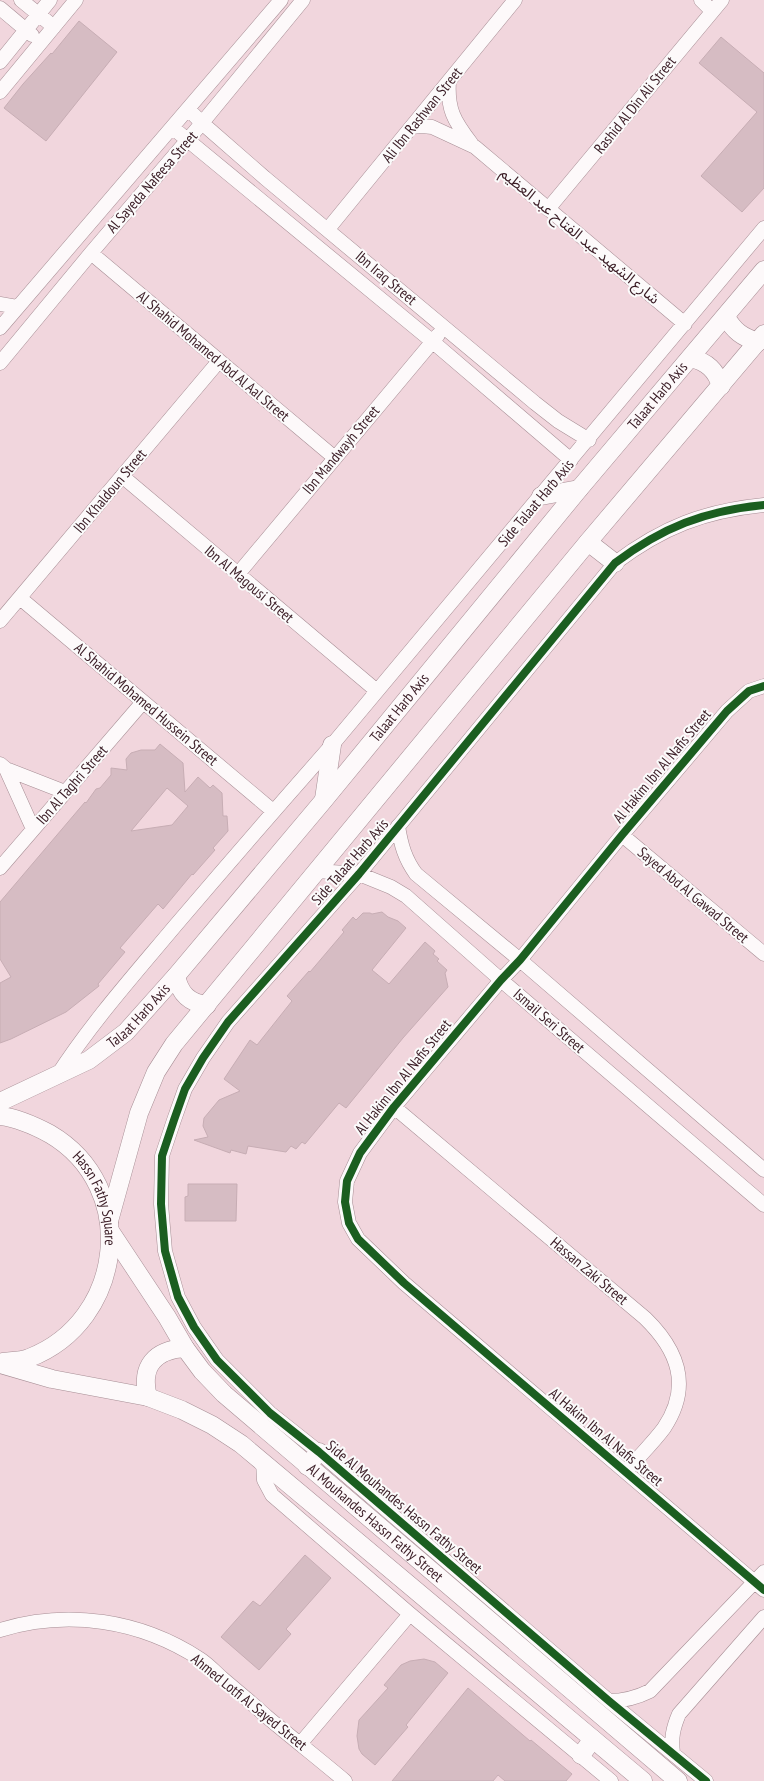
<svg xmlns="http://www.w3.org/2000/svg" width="764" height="1781" font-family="'PT Sans Narrow','Noto Sans Arabic',sans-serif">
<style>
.building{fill:#d6bcc3;stroke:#c7adb4;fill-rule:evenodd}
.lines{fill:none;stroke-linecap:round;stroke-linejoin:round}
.minor-casing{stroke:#a78e95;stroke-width:15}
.major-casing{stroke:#a78e95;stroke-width:19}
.minor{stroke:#fdf9fa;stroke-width:14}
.major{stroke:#fdf9fa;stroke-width:18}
.cycleway-casing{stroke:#fbfbfb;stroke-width:11}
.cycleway{stroke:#1b5e20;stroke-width:8}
.labels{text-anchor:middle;stroke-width:4;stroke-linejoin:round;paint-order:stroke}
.street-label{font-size:15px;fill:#3a1c25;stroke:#fbfbfb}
</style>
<rect width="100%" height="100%" fill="#f1d6dd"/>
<path class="building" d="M79 21 117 52 46 141 4 108 23 84 51 53 52 54Z
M721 37 764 73V188L742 212 701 176 757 112 699 63Z
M160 744 183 763 185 792 198 777 210 788 213 785 222 793 223 816H227L228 831 213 848 215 850 193 875 192 874 163 909 158 904 120 948 125 952 98 984 99 986 66 1012 11 1039 0 1043V983L11 977 0 959V902L85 802 86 803 96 789 100 788 111 775V768L127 770 126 759 131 753 141 750H155ZM167 788 188 806 172 825 131 831Z
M382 912 388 917 398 921 406 928 372 970 389 984 425 942 435 951 433 954 439 959 437 961 447 970 445 973 448 987 403 1038 346 1108 339 1103 305 1144 302 1142 296 1149 291 1146 286 1152 248 1146 246 1154 231 1150 230 1153 194 1140 208 1137 203 1126 204 1118 219 1100 240 1091 224 1079 250 1040 257 1045 292 1001 287 996 309 971 310 972 344 932 342 930 353 917 356 920 363 913H370L372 914Z
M188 1184H237L236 1221H185V1197L188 1196Z
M305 1555 331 1578 286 1629 291 1634 259 1670 221 1637 253 1601 260 1606Z
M424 1659 435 1662 448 1673 406 1725 408 1727 375 1765 362 1754 359 1749 357 1736 359 1720 388 1688 384 1685 401 1665 410 1661Z
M468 1688 530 1741 531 1740 572 1774 566 1781H505L498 1775 493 1781H392Z"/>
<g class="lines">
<g class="minor-casing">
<path id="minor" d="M21 0 54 27
M701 0 712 11
M0 8 32 35
M0 62 50 0
M449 81C447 109 454 121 471 143
M0 92 76 0
M189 110 202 123 265 178 535 403 558 421 589 440
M411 127 422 126 432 127 475 147 685 324
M173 128 433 342 571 460
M548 209 722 0
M328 229 515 0
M91 253 335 458
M0 304 17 307
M0 328 281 0
M0 363 91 253 202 123 303 0
M122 476 377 691
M238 574 438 335
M20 598 273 811
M0 621 219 361
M764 686 749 691 727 711 622 835 520 960 501 980 394 1107 360 1153 347 1181 345 1202 349 1223 358 1239 404 1283 764 1590
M0 764 6 769 65 792
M6 769 33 829
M398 826C401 845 405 859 416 874L520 960 764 1170
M622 835 764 954
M0 868 143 702
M317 871 359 874 391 887 406 896 501 980 764 1205
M57 1076C92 1022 134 975 175 926 227 865 279 805 332 745L764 228
M394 1107 645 1318C678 1350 692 1386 664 1428 653 1443 638 1457 626 1472
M263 1461 264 1480 272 1495 410 1614 611 1781
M0 1630C68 1609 140 1620 200 1659 208 1664 215 1672 223 1679 237 1691 252 1703 266 1716 292 1738 319 1759 345 1781
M609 1701C625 1701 636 1698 650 1691L764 1572
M300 1744 410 1614
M673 1753C671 1738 673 1728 679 1714L764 1617
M706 1781 609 1701 319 1452 270 1413 217 1360 194 1327 178 1297 165 1251 161 1204 162 1156 174 1120 185 1089 203 1058 228 1022 359 874 615 563C663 527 704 511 764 505"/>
</g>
<g class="major-casing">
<g id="major">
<path d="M726 317C734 331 742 337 758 342"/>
<path d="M691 358C707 362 716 370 721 386"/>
<path d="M541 496 579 489"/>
<path d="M588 542 615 563"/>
<path d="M324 799 332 745"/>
<path d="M176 976C180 994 189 1003 207 1005"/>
<path id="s1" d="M0 1102 89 1060 126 1032 176 976 324 800 579 489 764 270"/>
<path id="s2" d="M0 1116C18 1118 35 1126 50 1134 140 1187 125 1321 29 1358 22 1361 11 1361 3 1362"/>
<path d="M109 1221 139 1113 156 1072 174 1044 588 542 764 334"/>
<path id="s3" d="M110 1231 167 1317 185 1348 202 1371 224 1394 678 1781"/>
<path d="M0 1364 52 1379 148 1397 182 1410 212 1425 241 1444 643 1781"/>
<path d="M148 1397C140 1366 155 1350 185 1348"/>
<path d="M307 1466 319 1452"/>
<path d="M581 1755 593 1739"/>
</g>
</g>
<use href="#minor" class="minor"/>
<use href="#major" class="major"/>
<g class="cycleway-casing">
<path id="cycleway" d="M764 686 749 691 727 711 622 835 520 960 501 980 394 1107 360 1153 347 1181 345 1202 349 1223 358 1239 404 1283 764 1590
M706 1781 609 1701 319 1452 270 1413 217 1360 194 1327 178 1297 165 1251 161 1204 162 1156 174 1120 185 1089 203 1058 228 1022 359 874 615 563C663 527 704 511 764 505"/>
</g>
<use href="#cycleway" class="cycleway"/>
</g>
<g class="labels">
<g class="street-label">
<text transform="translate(635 105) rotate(-51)" y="5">Rashid Al Din Ali Street</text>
<text transform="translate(422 115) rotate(-51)" y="5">Ali Ibn Rashwan Street</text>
<text transform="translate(152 182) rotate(-49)" y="5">Al Sayeda Nafeesa Street</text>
<text transform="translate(580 236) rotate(40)" y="5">شارع الشهيد عبد الفتاح عبد العظيم</text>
<text transform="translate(386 278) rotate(40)" y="5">Ibn Iraq Street</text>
<text transform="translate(213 356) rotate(40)" y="5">Al Shahid Mohamed Abd Al Aal Street</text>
<text dy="5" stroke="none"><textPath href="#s1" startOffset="974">Talaat Harb Axis</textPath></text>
<text transform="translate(341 450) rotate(-50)" y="5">Ibn Mandwayh Street</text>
<text transform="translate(110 491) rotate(-50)" y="5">Ibn Khaldoun Street</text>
<text transform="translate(536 503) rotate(-50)" y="5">Side Talaat Harb Axis</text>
<text transform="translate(249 584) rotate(40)" y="5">Ibn Al Magousi Street</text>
<text transform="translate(146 704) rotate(40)" y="5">Al Shahid Mohamed Hussein Street</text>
<text dy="5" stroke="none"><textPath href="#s1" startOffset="569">Talaat Harb Axis</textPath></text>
<text transform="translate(662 766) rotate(-50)" y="5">Al Hakim Ibn Al Nafis Street</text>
<text transform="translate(72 785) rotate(-49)" y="5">Ibn Al Taghri Street</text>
<text transform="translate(350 862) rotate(-49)" y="5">Side Talaat Harb Axis</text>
<text transform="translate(693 895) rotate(40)" y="5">Sayed Abd Al Gawad Street</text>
<text dy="5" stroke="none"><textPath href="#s1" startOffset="165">Talaat Harb Axis</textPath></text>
<text transform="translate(549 1021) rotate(41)" y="5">Ismail Seri Street</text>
<text transform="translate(403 1077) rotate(-51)" y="5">Al Hakim Ibn Al Nafis Street</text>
<text dy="5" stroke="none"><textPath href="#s2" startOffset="136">Hassn Fathy Square</textPath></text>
<text transform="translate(589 1271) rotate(40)" y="5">Hassan Zaki Street</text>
<text transform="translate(606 1437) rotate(40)" y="5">Al Hakim Ibn Al Nafis Street</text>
<text transform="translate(404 1507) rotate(40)" y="5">Side Al Mouhandes Hassn Fathy Street</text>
<text dy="5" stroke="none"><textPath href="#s3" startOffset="398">Al Mouhandes Hassn Fathy Street</textPath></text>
<text transform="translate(249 1702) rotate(39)" y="5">Ahmed Lotfi Al Sayed Street</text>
</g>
</g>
</svg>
